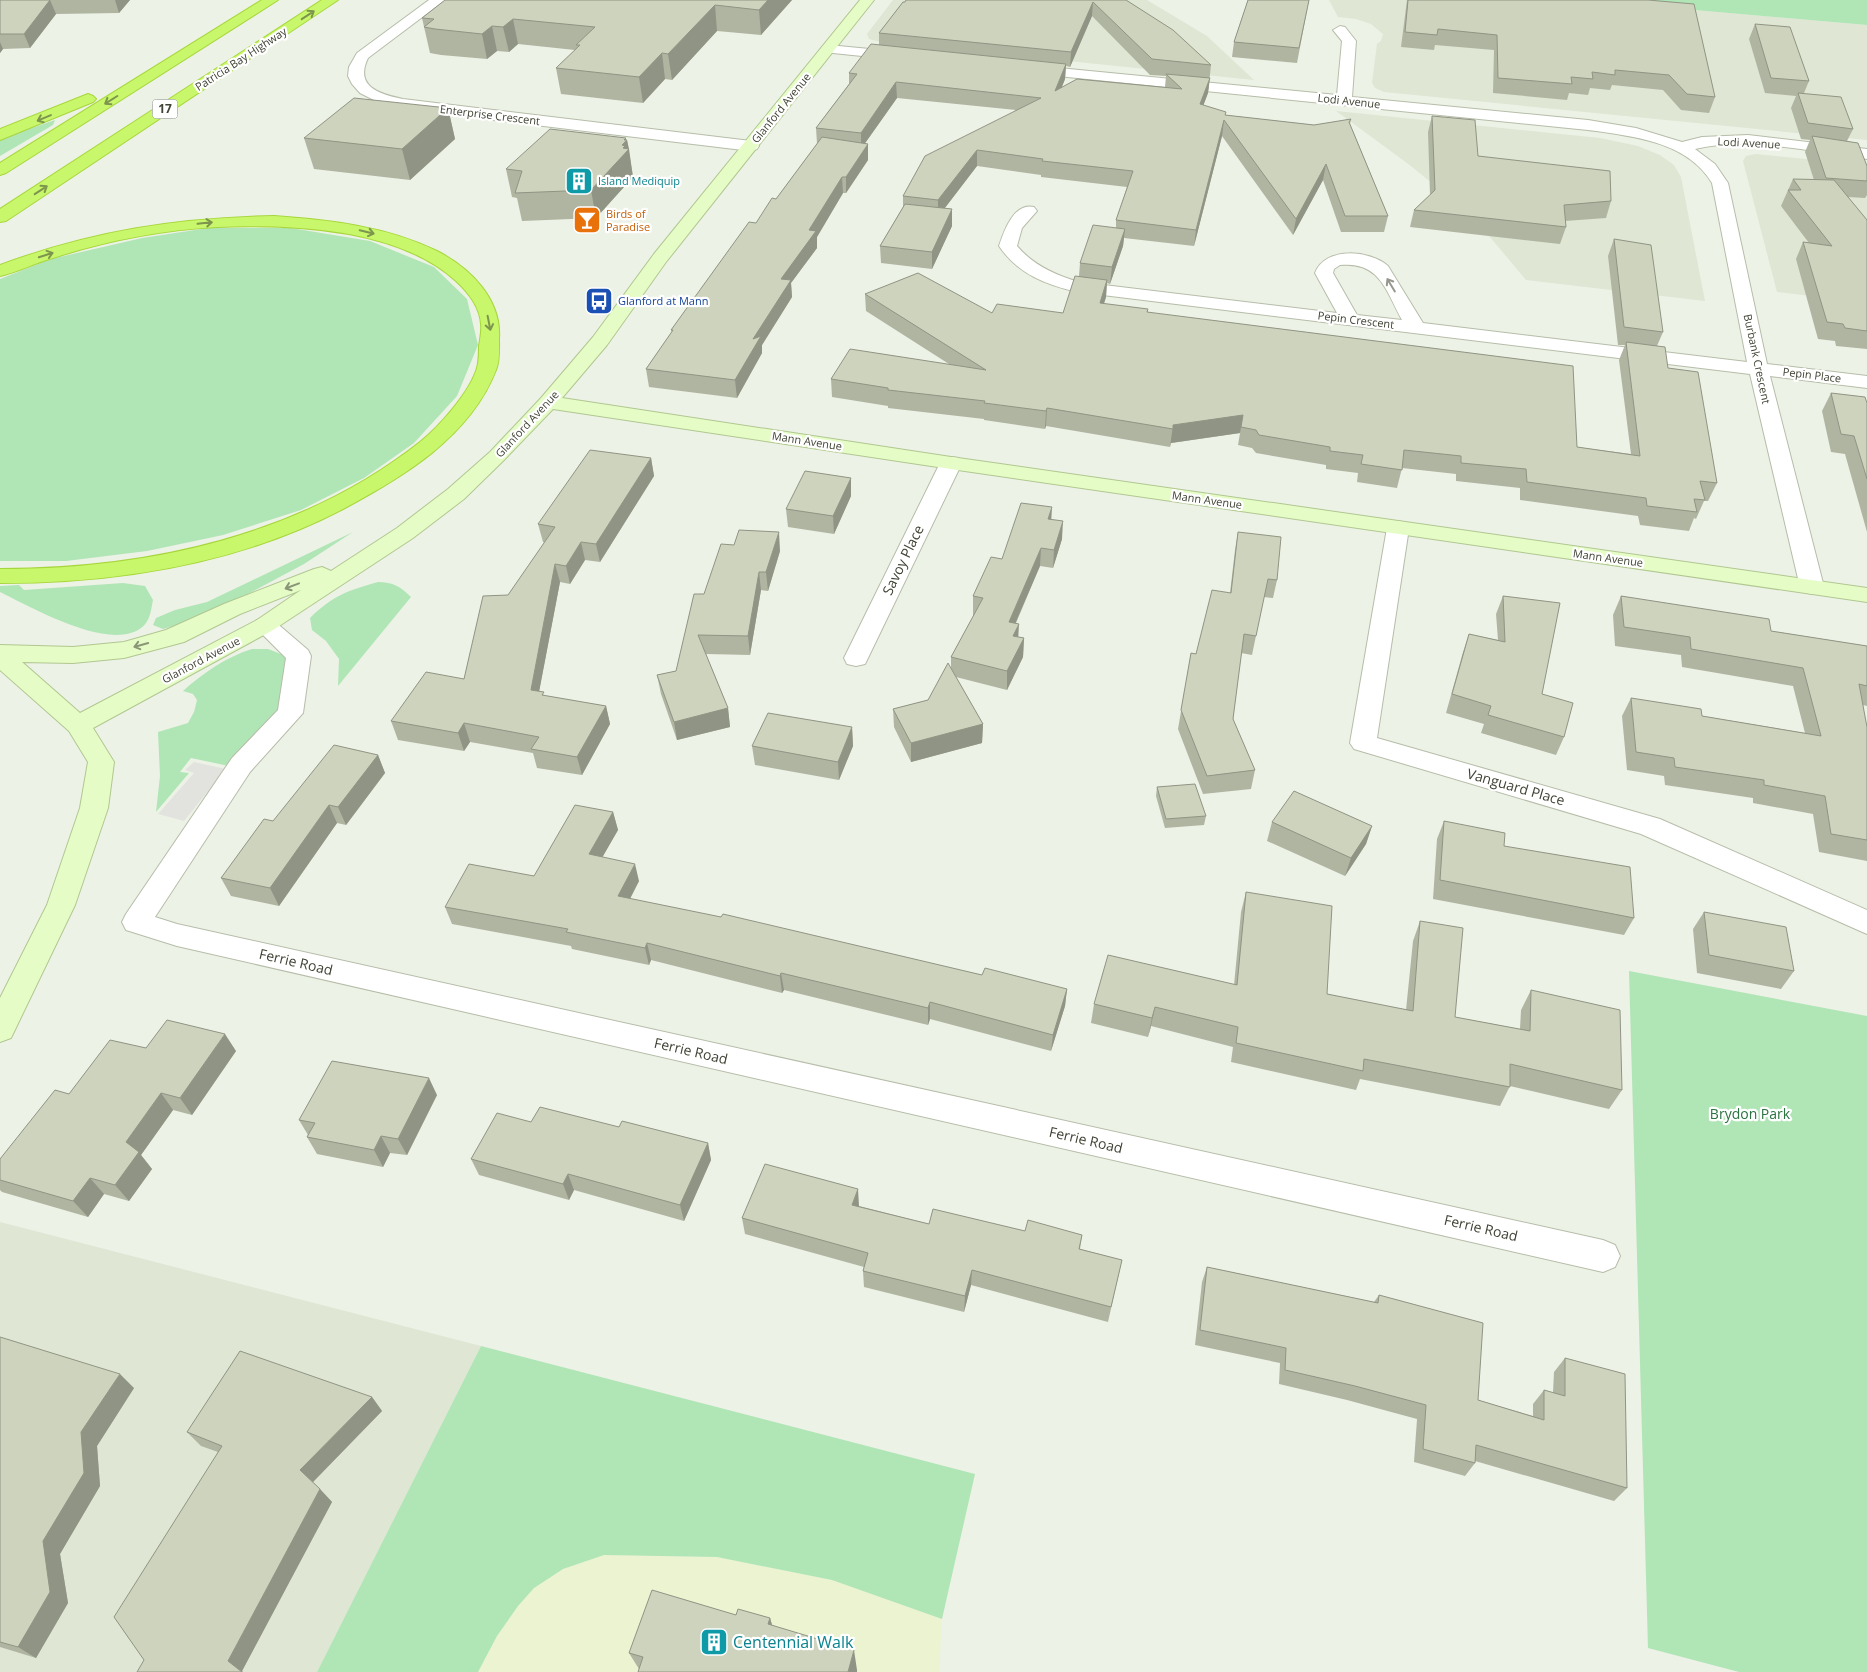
<svg xmlns="http://www.w3.org/2000/svg" width="1867" height="1672" font-family="'Open Sans',sans-serif">
<style>
.residential{fill:#dfe6d4}
.commercial{fill:#ebf3d1}
.green{fill:#b0e5b6}
.parking{fill:#e2e3de}
.lines{fill:none;stroke-linecap:round;stroke-linejoin:round}
.minor-casing{stroke:#b6bda9;stroke-width:2}
.secondary-casing{stroke:#b1c791;stroke-width:2}
.motorway-casing{stroke:#a7d63c;stroke-width:2}
.minor{fill:#fff;fill-rule:evenodd}
.secondary{fill:#e5fcc6;fill-rule:evenodd}
.motorway{fill:#c8f76b;fill-rule:evenodd}
.wall{fill:#b0b5a2;fill-rule:evenodd}
.shaded-wall{fill:#909484}
.building{fill:#cdd3bc;stroke:#909484}
.oneway{stroke:#7d954d}
.oneway2{stroke:#969890}
.oneway3{stroke:#8a9776}
.labels{text-anchor:middle;stroke-width:4.5;stroke-linejoin:round;paint-order:stroke}
.far-street-label{font-size:11px;fill:#404435;stroke:#fff}
.far-culture-label{font-size:11px;fill:#0d838f;stroke:#fff;text-anchor:start}
.far-food-label{font-size:11px;fill:#c56008;stroke:#fff;text-anchor:start}
.far-transit-label{font-size:11px;fill:#164399;stroke:#fff;text-anchor:start}
.shield{fill:#fff;stroke:#797c72;stroke-width:1}
.shield-label{font-size:12px;font-weight:bold;fill:#404435}
.street-label{font-size:14px;fill:#404435;stroke:#fff}
.park-label{font-size:14px;fill:#2b7340;stroke:#fff}
.near-culture-label{font-size:16px;fill:#0d838f;stroke:#fff;text-anchor:start}
</style>
<rect width="100%" height="100%" fill="#edf2e6"/>
<path class="residential" d="M893 0H1147L1207 36 1254 80 880 42 869 39 867 34Z
M1329 0H1580L1867 25V140L1384 92 1375 88 1372 83 1377 44 1381 41 1383 34 1371 24 1356 19 1338 17Z
M1336 111 1600 138 1638 146 1660 155 1674 165 1681 177 1705 301 1526 280 1490 237 1442 191 1407 163Z
M1756 154 1867 165V303L1777 292 1743 161 1746 156Z
M0 1222 481 1346 317 1672H0Z"/>
<path class="commercial" d="M604 1555 717 1557 832 1580 942 1619 939 1672H478L497 1636 518 1606 534 1588 563 1569Z"/>
<path class="green" d="M1580 0H1867V25Z
M55 120 53 125 0 156V139Z
M208 228H291L370 241 434 267 467 299 478 345 457 396 414 443 364 478 301 510 223 535 147 551 66 561H0V279L51 259 142 238Z
M353 532 304 564 203 618 163 629 153 625 156 618 175 610 207 602Z
M378 582C393 582 401 587 411 597L338 686 339 659 326 641 312 630 310 618C332 596 349 590 378 582Z
M123 583 145 586 153 600C151 610 150 622 141 628 109 652 31 607 0 592V586L19 585 24 590Z
M252 649H268L286 656V700L229 766 191 758 180 772 189 773 156 812 160 776 158 732 188 723 194 712 197 700 193 694 183 691C203 673 226 657 252 649Z
M1629 971 1867 1016V1672H1739L1648 1648Z
M481 1346 975 1474 942 1619 832 1580 717 1557 604 1555 563 1569 534 1588 518 1606 497 1636 478 1672H317Z"/>
<path class="parking" d="M194 762 226 769 184 821 158 814 194 773 185 770Z"/>
<g class="lines">
<g class="minor-casing">
<path id="minor" d="M429 0H445L368 58C354 87 380 94 403 99L751 141 757 143 759 146 757 149 751 151 403 109 378 102 360 93 352 84 348 76 349 67 357 53Z
M1340 26 1345 27 1356 41 1352 97 1588 120 1636 128 1682 142 1702 137 1748 135 1867 149V159C1811 152 1750 136 1695 149L1715 164 1728 183 1767 364 1867 376V388L1770 376 1824 587 1820 592 1812 594 1804 592 1800 587 1750 374 1078 292C1046 285 1018 274 999 246 1004 231 1014 202 1034 207L1037 211 1022 228 1017 246C1033 265 1055 275 1079 282L1337 313 1315 273C1325 246 1370 250 1388 266L1423 323 1747 362 1712 183C1687 141 1631 136 1588 130L1028 73 1023 72 1021 69 1023 66 1028 65 1337 95 1342 41 1333 30ZM1340 265C1380 261 1386 291 1402 320L1357 315 1333 273 1334 269Z
M828 45 901 52 906 53 908 56 906 59 901 60 823 52 821 49 823 46Z
M951 457 959 458 962 463 868 658 865 664 856 666 847 664 844 658 940 463 943 458Z
M1398 521 1406 523 1409 528 1377 738 1660 819 1867 910V934L1641 834 1354 749 1350 743 1387 528 1390 523Z
M265 617 273 620 308 650 311 656 303 713 250 772 155 917 177 924 1603 1240 1615 1245 1620 1256 1615 1267 1603 1272 177 946 126 930 122 922 126 914 232 758 278 710 286 658 253 625 257 620Z"/>
</g>
<g class="secondary-casing">
<path id="secondary" d="M860 0H874L666 262 607 345 562 398 951 457 1867 588V602L951 469 553 409 504 460 464 499 413 538 273 630 93 728 114 762 108 808 75 905 11 1038 0 1042V998L47 905 80 808 88 762 69 731 0 670V645L73 647 124 642 166 630 224 604 314 569 322 567 331 571 397 528 448 489 490 452 541 398 593 337 654 254ZM301 590 257 620 80 713 22 662 73 663 124 658 184 642 240 614Z"/>
</g>
<g class="motorway-casing">
<path id="motorway" d="M262 0H278L6 173 0 175V163Z
M322 0H338L6 221 0 222V209Z
M88 94 93 96 96 99 93 102 0 140V129Z
M274 216C329 220 386 226 437 251 470 268 502 299 499 339 499 348 500 361 496 370 470 437 403 477 343 509 238 564 117 583 0 583V569C148 569 301 536 420 442 439 427 470 392 477 368 479 361 479 353 479 346 480 339 482 331 481 324 480 307 468 292 456 281 398 228 292 224 217 227 162 230 105 241 53 258 35 263 18 272 0 276V265C92 231 176 218 274 216Z"/>
</g>
<use href="#minor" class="minor"/>
<use href="#secondary" class="secondary"/>
<use href="#motorway" class="motorway"/>
</g>
<path class="wall" d="M0 0H130L119 13 56 14 30 48 3 49 0 53Z
M792 0 761 35 717 31 672 80 665 79 643 103 561 94 556 68 575 50 518 44 509 52 497 51 487 59 441 55 430 53 422 18Z
M1126 0 1211 65 1208 93 1203 105 1225 115 1314 125 1351 119 1350 124 1388 216 1384 232H1341L1323 180 1293 235 1222 136 1194 246 1124 238 1123 246 1110 284 1107 283 1106 297 1104 304 1148 309V312L1577 447 1631 454 1619 360 1625 345H1618L1608 256 1614 239 1663 332 1657 346 1668 368 1717 483 1708 501H1704L1696 519 1694 518 1689 531 1640 525 1638 516 1520 500V488L1456 481V474L1402 468 1397 488 1357 482 1358 473 1326 469V465L1256 453 1252 448 1238 445 1240 433 1171 443 1170 447 1046 426 1045 429 984 420V419L888 408V406L832 397 831 379 949 364 866 311 865 294 992 313H1063L1079 276 1080 263 1116 228V220L1127 187 1041 177V175L977 166 944 209 952 226 932 269 881 263 880 246 903 207V196L1016 110 897 98 865 143 868 144V160L846 193H843L817 237V248L791 283 792 297 762 345V353L737 398 649 387 646 369 672 332 671 330 756 223 776 199 817 144 816 128 849 84V73L879 45V33L903 2ZM1092 16 1150 75 1166 76 1165 87H1062L1065 79 1066 66 1070 67Z
M1248 0H1309L1297 63 1232 57 1234 42Z
M1407 0H1648L1715 97 1709 113 1681 110 1663 90 1612 85 1610 90 1590 88 1588 95 1569 93 1567 100 1493 93 1494 50 1435 45 1434 50 1401 47Z
M1755 24 1809 81 1804 93 1853 129 1847 141 1867 166V195L1865 198 1848 197 1867 220V349L1836 346 1835 341 1818 339 1796 259 1803 242 1809 243 1781 206 1793 179 1814 180 1805 152 1810 140 1801 139 1791 108 1796 96 1765 93 1749 39Z
M448 108 455 139 410 180 314 169 304 138Z
M1432 116 1478 156 1611 201 1606 218 1565 221 1566 227 1560 244 1410 227 1414 210 1430 195 1428 132Z
M627 140 633 177 596 218 522 221 517 198 512 197 506 169Z
M1831 393 1867 403V532L1845 454 1831 452 1822 411Z
M651 458 654 476 600 562 585 560 570 584 560 582 539 691 545 696 606 706 610 724 582 775 537 768 533 753 470 742 464 751 398 740 391 721 464 679 508 595 545 543 543 542 538 524Z
M851 478V496L834 534 788 527 786 509Z
M1051 520 1062 539 1053 568 1040 566 1016 623 1018 637 1024 638 1023 657 1007 690 956 677 983 724 982 743 911 762 894 727 893 709 928 700 951 668V657L974 615H973V596L1002 559Z
M1238 532 1277 580 1273 598 1264 597 1252 655 1241 653 1233 719 1255 770 1251 789 1203 794 1178 729 1191 653 1196 654 1230 593 1235 550Z
M780 551 768 591 761 590 750 655 706 654 728 708 730 727 677 740 661 694 657 675 676 671 704 594Z
M1503 596 1542 694 1564 737 1556 755 1481 733 1484 724 1446 713 1463 652 1469 634 1498 640 1496 614Z
M1621 596 1771 631 1867 646V706L1863 705 1867 727V861L1819 852 1813 814 1753 803V798L1665 785 1664 776 1627 770 1622 716 1631 698 1702 716 1805 733 1793 686 1682 667 1681 655 1615 646 1613 615Z
M852 727 853 746 839 780 755 765 752 746Z
M378 755 385 773 346 825 337 823 279 906 231 896 221 878 273 821Z
M1157 787 1206 816 1204 825 1165 828 1156 796Z
M613 812 618 830 602 857 639 881 630 899 982 975 1067 989 1065 1006 1051 1051 930 1019 928 1025 784 990 782 993 651 960 649 965 572 949 571 946 452 924 445 907 534 876Z
M1444 821 1504 846 1634 918 1624 935 1433 899 1437 839Z
M1272 822 1372 826 1366 844 1345 876 1267 841Z
M1246 892 1327 994 1406 1010 1413 941 1420 921 1455 1017 1520 1029 1521 1010 1531 990 1622 1090 1609 1109 1510 1086 1500 1106 1360 1079 1356 1090 1231 1062 1233 1047 1151 1026 1148 1037 1091 1023 1094 1004 1234 985 1241 912Z
M1704 912 1794 971 1781 989 1697 973 1693 929Z
M146 1048 236 1051 192 1115 173 1110 141 1155 152 1169 129 1201 104 1194 88 1217 2 1192 0 1190V1159Z
M437 1095 407 1155 390 1153 383 1167 317 1154 307 1137 308 1135 299 1120Z
M531 1122 619 1127 708 1143 711 1160 684 1221 574 1190 569 1200 479 1175 471 1159Z
M859 1206 929 1224 1082 1235 1080 1249 1122 1260 1108 1322 971 1285 964 1312 864 1287 863 1271 864 1267 745 1234 742 1218Z
M1207 1267 1374 1302 1379 1295 1478 1400 1533 1416V1404L1544 1390 1553 1393 1554 1372 1565 1358 1627 1488 1614 1501 1475 1461V1463L1465 1476 1414 1462 1417 1419 1347 1400 1279 1384 1280 1363 1195 1345 1202 1282Z
M0 1337 134 1388 97 1446 100 1486 60 1554 68 1603 36 1658 0 1647Z
M372 1397 382 1411 313 1482 332 1502 242 1671 144 1660 218 1452 201 1446 187 1432Z
M736 1615 770 1618 772 1625 857 1670 639 1669 629 1653Z"/>
<path class="shaded-wall" d="M50 0 56 14 30 48 24 34Z
M115 0H130L119 13Z
M768 0H792L761 35 759 10Z
M1093 2 1092 16 1070 67 1071 52Z
M715 5 717 31 672 80 668 54Z
M513 19 518 44 509 52 503 27Z
M492 26 497 51 487 59 482 34Z
M0 42 3 49 0 53Z
M662 53 665 79 643 103 639 77Z
M1066 64 1065 79 1054 106 1055 91Z
M1210 78 1208 93 1198 120 1200 104Z
M896 82 897 98 861 149V133Z
M448 108 455 139 410 180 402 149Z
M1224 120 1222 136 1194 246 1196 230Z
M626 138V141L627 140 629 149 633 177 596 218 591 190 622 145 624 140Z
M868 144V160L846 193V177Z
M977 150V166L938 217V200Z
M1326 164 1323 180 1293 235 1296 219Z
M842 177 843 193 817 237V248L791 283 792 297 762 345V353L737 398 735 380 753 339 781 279 809 230Z
M952 209V226L932 269V252Z
M1125 229 1123 246 1110 284 1112 267Z
M1107 280 1106 297 1098 321 1100 303Z
M1047 408 1046 426 1045 429 1046 411Z
M1243 415 1240 433 1171 443 1170 447 1173 425Z
M651 458 654 476 600 562 596 544Z
M851 478V496L834 534 833 516Z
M1052 507 1051 525 1048 519Z
M1063 521 1062 539 1053 568 1054 550Z
M779 532 780 551 768 591 766 572Z
M581 542 585 560 570 584 566 566Z
M1041 548 1040 566 1008 640 1009 622Z
M555 564 560 582 536 708 531 690Z
M759 572 761 590 750 655 748 636Z
M1019 624 1018 642 1013 636Z
M1024 638 1023 657 1007 690V671Z
M606 706 610 724 582 775 577 757Z
M728 708 730 727 677 740 674 722Z
M464 723 470 742 464 751 458 733Z
M983 724 982 743 911 762V743Z
M852 727 853 746 839 780 838 762Z
M378 755 385 773 346 825 338 807Z
M329 805 337 823 279 906 270 888Z
M613 812 618 830 594 872 589 854Z
M1372 826 1366 844 1345 876 1351 858Z
M635 864 639 881 622 914 618 896Z
M647 943 651 960 649 965 645 948Z
M781 973 784 990 782 993 780 976Z
M1067 989 1065 1006 1051 1051 1053 1035Z
M930 1002V1019L928 1025V1008Z
M1155 1007 1151 1026 1148 1037 1152 1018Z
M225 1034 236 1051 192 1115 180 1098Z
M429 1078 437 1095 407 1155 398 1139Z
M161 1093 173 1110 141 1155 152 1169 129 1201 115 1185 126 1142Z
M381 1136 390 1153 383 1167 374 1150Z
M708 1143 711 1160 684 1221 680 1205Z
M568 1174 574 1190 569 1200 563 1184Z
M90 1178 104 1194 88 1217 73 1201Z
M858 1189 859 1206 853 1221 852 1205Z
M972 1270 971 1285 964 1312 965 1296Z
M120 1374 134 1388 97 1446 100 1486 60 1554 68 1603 36 1658 18 1647 43 1541 81 1432Z
M372 1397 382 1411 312 1483 300 1470Z
M320 1489 332 1502 242 1671 243 1672H242L228 1661Z
M770 1618 776 1639 768 1624Z
M854 1650 857 1670V1672H848Z"/>
<path class="building" d="M0 0H50L24 34H0Z
M445 0H768L759 10 715 5 668 54 662 53 639 77 556 68 580 45H576L595 27 513 19 503 27 492 26 482 34 435 29 424 27 434 19 422 18Z
M906 0H1126L1173 30 1211 65 1152 59 1093 2 1071 52 879 33 903 2H905Z
M1248 0H1309L1299 48 1234 42Z
M1408 0H1648L1694 4 1715 97 1687 94 1669 75 1615 70V75L1592 72 1593 79 1571 77 1572 84 1498 78 1497 35 1438 29 1437 35 1405 32Z
M1755 24 1790 27 1809 81 1771 78Z
M871 44 1066 64 1055 91 1077 79 1182 89 1166 74 1210 78 1200 104 1226 112 1225 115 1314 125 1351 119 1349 122 1388 216H1345L1326 164 1296 219 1224 120 1196 230 1116 220 1133 171 1042 161 1043 159 977 150 938 200 903 196 925 156 1041 98 896 82 861 133 816 128 857 74 849 73Z
M1798 93 1841 97 1853 129 1808 123Z
M354 98 448 108 402 149 304 138Z
M1432 116 1475 120 1478 156 1610 171 1611 201 1564 205 1566 227 1414 210 1435 190Z
M550 129 626 138 624 140H627L622 145 625 146 623 148 629 149 591 190 515 193 522 171 506 169Z
M1812 136 1858 143 1867 166V181L1826 178Z
M822 137 868 144 846 177H842L809 230 816 231 781 279 791 280 753 339 761 336 735 380 646 369 673 330H671L749 222 756 223 772 198 776 199Z
M1793 179 1834 180 1867 220V331L1845 328 1843 324 1827 322 1803 242 1832 246 1788 190H1801Z
M905 204 952 209 932 252 880 246Z
M1093 225 1125 229 1112 267 1080 263Z
M1614 239 1651 245 1663 332 1624 327Z
M918 273 992 313 997 304 1063 313 1075 276 1107 280 1100 303 1148 309 1147 312 1573 366 1577 447 1640 456 1626 342 1665 347 1668 368 1698 372 1717 483 1700 481 1705 500 1694 499 1697 512 1647 506 1646 498 1527 482 1526 469 1461 463V456L1404 450 1402 470 1361 464 1363 455 1330 451V447L1259 435 1256 430 1241 427 1243 415 1173 425V429L1047 408 1046 411 984 403 985 401 888 390V388L831 379 850 349 986 370 865 294Z
M1831 393 1865 397 1867 403V479L1854 436 1841 434Z
M590 450 651 458 596 544 581 542 566 566 555 564 531 690 544 692 542 695 606 706 577 757 531 749 539 737 464 723 458 733 391 721 426 672 464 679 483 596 508 595 555 527 538 524Z
M805 471 851 478 833 516 786 509Z
M1021 503 1052 507 1048 519 1063 521 1054 550 1041 548 1009 622 1019 624 1013 636 1024 638 1007 671 951 657 983 598 973 596 991 557 1002 559Z
M739 530 779 532 766 572H759L748 636 698 635 728 708 674 722 657 675 676 671 694 594H704L721 544 734 545Z
M1238 532 1281 537 1277 580 1268 579 1256 636 1244 634 1233 719 1255 770 1207 776 1181 710 1191 653 1196 654 1212 590 1231 593Z
M1503 596 1560 603 1542 694 1573 703 1564 737 1488 715 1491 706 1452 694 1469 634 1505 642Z
M1621 596 1769 619 1771 631 1867 646V686L1859 684 1867 727V840L1831 834 1825 796 1764 785V780L1675 767 1674 758 1636 752 1631 698 1701 709 1702 716 1821 736 1803 668 1691 649 1690 637 1624 627Z
M948 663 983 724 911 743 893 709 928 700Z
M768 713 852 727 838 762 752 746Z
M334 745 378 755 338 807 329 805 270 888 221 878 264 819 273 821Z
M1195 784 1206 816 1166 819 1157 787Z
M1294 791 1372 826 1351 858 1272 822Z
M575 805 613 812 589 854 635 864 618 896 721 917 723 914 982 975 985 968 1067 989 1053 1035 930 1002 928 1008 781 973 780 976 647 943 645 948 566 932 568 929 445 907 469 864 534 876Z
M1444 821 1505 833 1504 846 1630 867 1634 918 1440 880Z
M1246 892 1332 906 1327 994 1413 1011 1420 921 1463 928 1455 1017 1530 1031 1531 990 1620 1010 1622 1090 1510 1064V1087L1364 1059 1363 1071 1236 1043 1238 1027 1155 1007 1152 1018 1094 1004 1108 955 1237 985Z
M1704 912 1786 927 1794 971 1709 955Z
M167 1020 225 1034 180 1098 161 1093 126 1142 139 1152 115 1185 90 1178 73 1201 0 1180V1159L55 1090 69 1094 110 1040 146 1048Z
M332 1061 429 1078 398 1139 381 1136 374 1150 307 1137 315 1123 299 1120Z
M540 1107 619 1127 622 1121 708 1143 680 1205 568 1174 563 1184 471 1159 497 1113 531 1122Z
M765 1164 858 1189 852 1205 929 1224 933 1209 1025 1231 1028 1220 1082 1235 1079 1249 1122 1260 1111 1307 972 1270 965 1296 863 1271 868 1253 742 1218Z
M1207 1267 1378 1303 1379 1295 1483 1323 1478 1400 1544 1420V1390L1565 1396V1358L1625 1374 1627 1488 1476 1445 1475 1463 1423 1449 1426 1405 1355 1386 1285 1370 1286 1348 1200 1330Z
M0 1337 120 1374 81 1432 84 1473 43 1541 50 1592 18 1647 0 1642Z
M240 1351 372 1397 300 1470 320 1489 228 1661 242 1672H137L144 1660 114 1617 222 1446 187 1432Z
M652 1590 736 1615 738 1609 770 1618 768 1624 854 1650 848 1672H638L643 1657 629 1653Z"/>
<defs><path id="oneway-shaft" d="M-6 0H5M1.5-3L5.5 0L1.5 3" fill="none" stroke-width="1.6" stroke-linecap="round" stroke-linejoin="round" transform="scale(1.25)"/></defs>
<g class="oneway">
<use href="#oneway-shaft" transform="translate(308 15) rotate(-33)"/>
<use href="#oneway-shaft" transform="translate(111 100) rotate(148)"/>
<use href="#oneway-shaft" transform="translate(44 118) rotate(157)"/>
<use href="#oneway-shaft" transform="translate(41 190) rotate(-33)"/>
<use href="#oneway-shaft" transform="translate(205 223) rotate(-6)"/>
<use href="#oneway-shaft" transform="translate(367 232) rotate(13)"/>
<use href="#oneway-shaft" transform="translate(46 255) rotate(-18)"/>
<use href="#oneway-shaft" transform="translate(489 323) rotate(79)"/>
</g>
<use class="oneway2" href="#oneway-shaft" transform="translate(1391 285) rotate(-121)"/>
<g class="oneway3">
<use href="#oneway-shaft" transform="translate(292 586) rotate(159)"/>
<use href="#oneway-shaft" transform="translate(141 645) rotate(164)"/>
</g>
<defs>
<g id="building-square" transform="scale(1.4375)"><rect x="-9" y="-9" width="18" height="18" rx="4" fill="#0f9aa8" stroke="#fff"/><path d="M-4-6H4V6H1V3H-1V6H-4ZM-2.5-4.3h1.7v1.8h-1.7ZM.8-4.3h1.7v1.8H.8ZM-2.5-1h1.7V.8h-1.7ZM.8-1h1.7V.8H.8Z" fill="#fff"/></g>
<g id="bar-square" transform="scale(1.4375)"><rect x="-9" y="-9" width="18" height="18" rx="4" fill="#e8710a" stroke="#fff"/><path d="M-6-5H6L.8 .8V4.5H3.5V6h-7V4.5H-.8V.8Z" fill="#fff"/></g>
<g id="bus-square" transform="scale(1.4375)"><rect x="-9" y="-9" width="18" height="18" rx="4" fill="#1a4fb4" stroke="#fff"/><path d="M-5-6H5V4H4V6H2V4H-2V6H-4V4H-5ZM-3.5-4V0h7V-4ZM-3.5 1.2v1.5H-2V1.2ZM2 1.2v1.5H3.5V1.2Z" fill="#fff"/></g>
</defs>
<g fill-rule="evenodd">
<use href="#building-square" x="579" y="181"/>
<use href="#bar-square" x="587" y="220"/>
<use href="#bus-square" x="599" y="301"/>
<use href="#building-square" x="714" y="1642"/>
</g>
<g class="labels">
<g class="far-street-label">
<text transform="translate(241 59) rotate(-33)" y="4">Patricia Bay Highway</text>
<text transform="translate(1349 101) rotate(6)" y="4">Lodi Avenue</text>
<text transform="translate(781 108) rotate(-51)" y="4">Glanford Avenue</text>
<text transform="translate(490 115) rotate(7)" y="4">Enterprise Crescent</text>
<text transform="translate(1749 143) rotate(3)" y="4">Lodi Avenue</text>
<text transform="translate(1356 320) rotate(7)" y="4">Pepin Crescent</text>
<text transform="translate(1757 359) rotate(78)" y="4">Burbank Crescent</text>
<text transform="translate(1812 375) rotate(7)" y="4">Pepin Place</text>
<text transform="translate(527 424) rotate(-47)" y="4">Glanford Avenue</text>
<text transform="translate(807 441) rotate(9)" y="4">Mann Avenue</text>
<text transform="translate(1207 500) rotate(8)" y="4">Mann Avenue</text>
<text transform="translate(1608 558) rotate(8)" y="4">Mann Avenue</text>
<text transform="translate(201 660) rotate(-28)" y="4">Glanford Avenue</text>
</g>
<g class="far-culture-label">
<text x="598" y="185">Island Mediquip</text>
</g>
<g class="far-food-label">
<text x="606" y="218">Birds of<tspan x="606" dy="13">Paradise</tspan></text>
</g>
<g class="far-transit-label">
<text x="618" y="305">Glanford at Mann</text>
</g>
<rect class="shield" x="152.5" y="99.5" width="25" height="19" rx="4"/>
<g class="shield-label">
<text x="165" y="113">17</text>
</g>
<g class="street-label">
<text transform="translate(903 560) rotate(-64)" y="5">Savoy Place</text>
<text transform="translate(1516 787) rotate(16)" y="5">Vanguard Place</text>
<text transform="translate(296 962) rotate(13)" y="5">Ferrie Road</text>
<text transform="translate(691 1051) rotate(13)" y="5">Ferrie Road</text>
<text transform="translate(1086 1140) rotate(13)" y="5">Ferrie Road</text>
<text transform="translate(1481 1228) rotate(13)" y="5">Ferrie Road</text>
</g>
<g class="park-label">
<text x="1750" y="1119">Brydon Park</text>
</g>
<g class="near-culture-label">
<text x="733" y="1648">Centennial Walk</text>
</g>
</g>
</svg>
